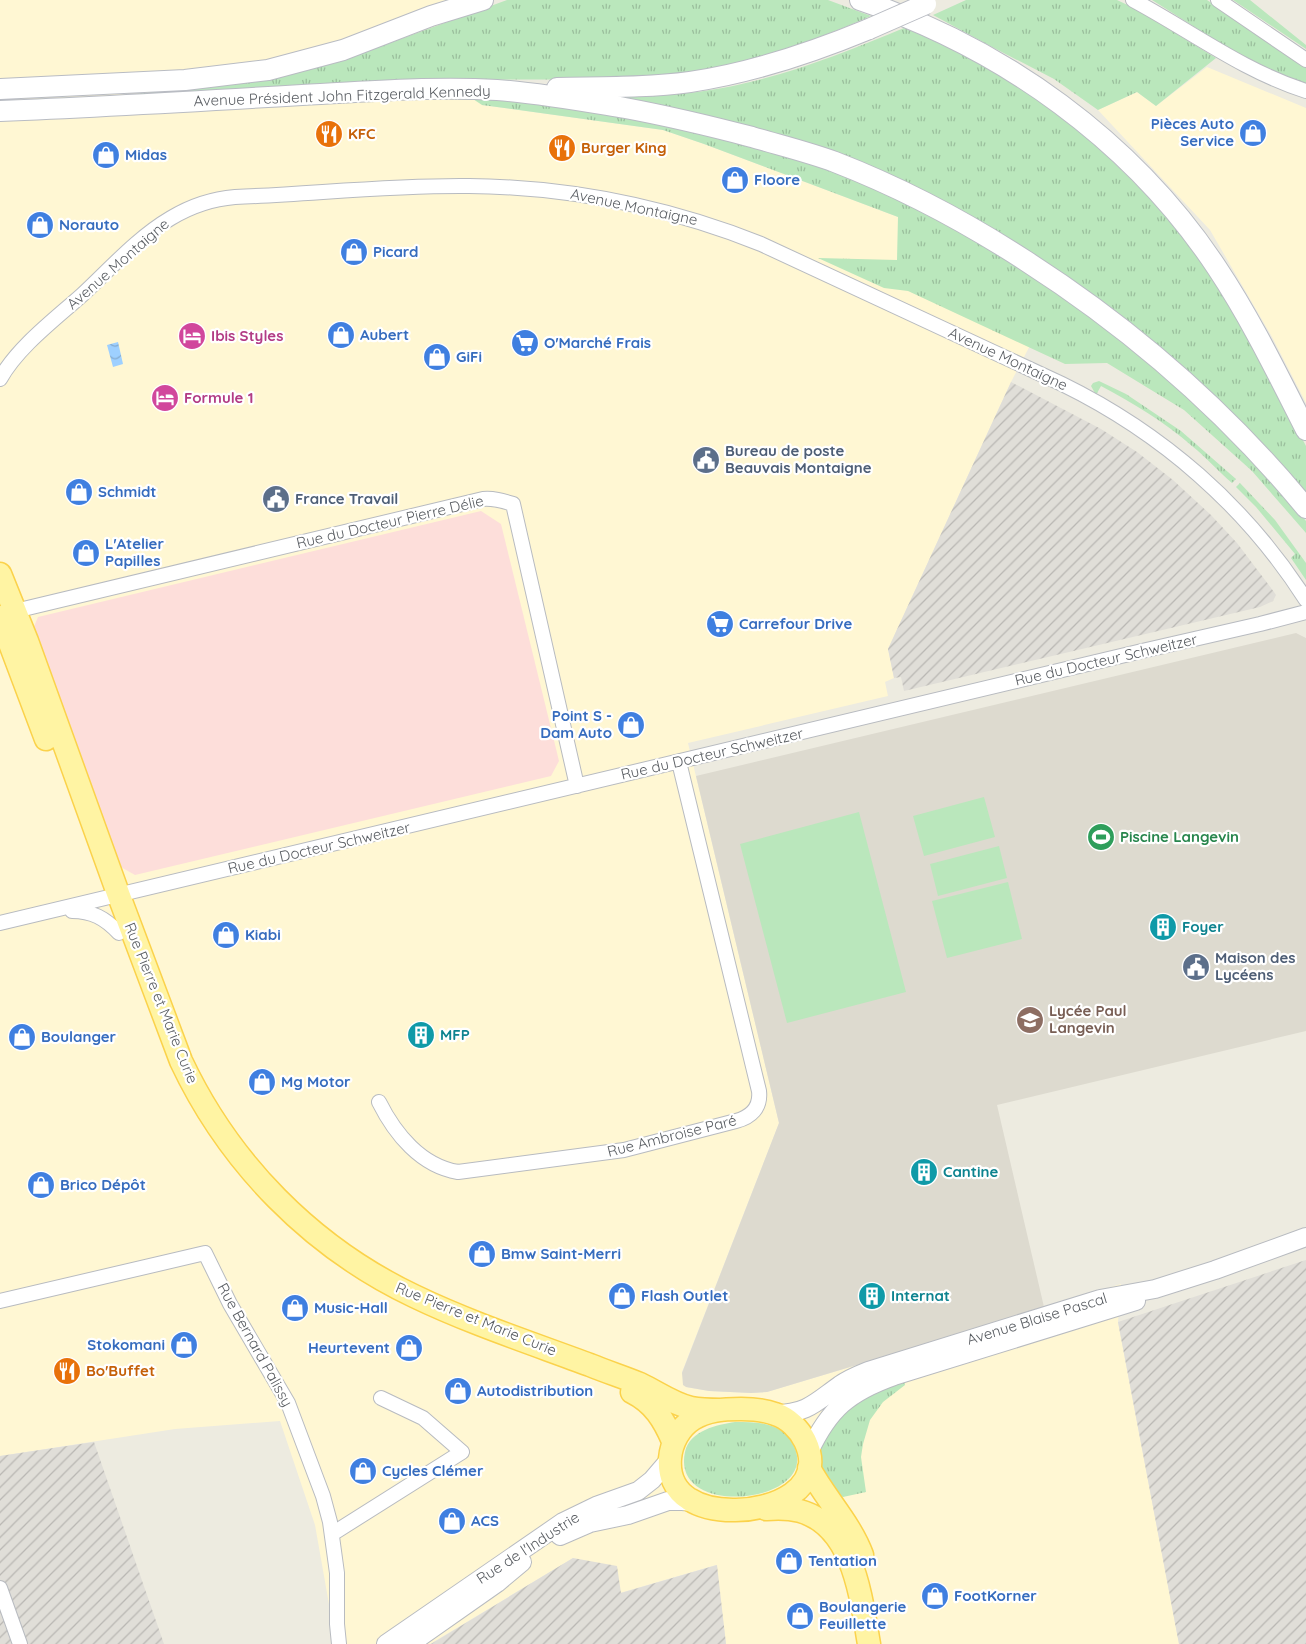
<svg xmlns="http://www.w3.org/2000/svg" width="1306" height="1644" font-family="Quicksand,sans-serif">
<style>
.commercial{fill:#fff7d3}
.industrial{fill:url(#industrial-furrows)}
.education{fill:#dddacf}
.medical{fill:#fddeda}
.grass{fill:url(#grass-tufts)}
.green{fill:#bae7bc}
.water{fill:url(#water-waves)}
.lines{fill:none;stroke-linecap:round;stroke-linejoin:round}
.minor-casing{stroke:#b8bbc0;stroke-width:16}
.tertiary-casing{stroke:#b8bbc0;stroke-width:20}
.secondary-casing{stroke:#b9bcc3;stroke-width:22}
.primary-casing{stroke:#fbd24b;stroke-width:25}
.minor{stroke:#fff;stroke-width:14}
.tertiary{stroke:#fff;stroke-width:18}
.secondary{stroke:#fff;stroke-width:20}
.primary{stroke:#fff4a3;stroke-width:22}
.secondary-bridge-casing{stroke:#b9bcc3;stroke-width:22;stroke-linecap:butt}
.secondary-bridge{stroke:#fff;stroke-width:20}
.labels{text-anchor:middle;stroke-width:4.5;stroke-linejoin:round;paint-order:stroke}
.street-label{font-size:15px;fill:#595d62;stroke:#fff}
.shop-label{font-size:15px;font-weight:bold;fill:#366cbe;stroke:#fff;text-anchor:start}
.food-label{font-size:15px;font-weight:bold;fill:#c56008;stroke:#fff;text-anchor:start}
.hotel-label{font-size:15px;font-weight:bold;fill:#b23c85;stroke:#fff;text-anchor:start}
.service-label{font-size:15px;font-weight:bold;fill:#4e5e75;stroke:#fff;text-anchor:start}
.leisure-label{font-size:15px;font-weight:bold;fill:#27864d;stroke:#fff;text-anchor:start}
.culture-label{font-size:15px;font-weight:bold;fill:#0d838f;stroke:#fff;text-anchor:start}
.education-label{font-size:15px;font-weight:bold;fill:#785e54;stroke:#fff;text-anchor:start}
</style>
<defs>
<pattern id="industrial-furrows" width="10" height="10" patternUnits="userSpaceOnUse" patternTransform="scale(1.25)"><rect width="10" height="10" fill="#e0ded8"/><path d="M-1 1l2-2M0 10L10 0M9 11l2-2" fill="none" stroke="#b9b7b3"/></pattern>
<pattern id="grass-tufts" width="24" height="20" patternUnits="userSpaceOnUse" patternTransform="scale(1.25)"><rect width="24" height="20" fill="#bae7bc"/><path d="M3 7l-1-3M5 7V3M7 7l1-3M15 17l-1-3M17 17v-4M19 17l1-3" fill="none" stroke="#9abe9c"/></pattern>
<pattern id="water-waves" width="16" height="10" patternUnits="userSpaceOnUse" patternTransform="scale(1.25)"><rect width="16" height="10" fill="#9ed0ff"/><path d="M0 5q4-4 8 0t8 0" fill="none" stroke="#84acd2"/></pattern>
</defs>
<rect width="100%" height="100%" fill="#edebe0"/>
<path class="commercial" d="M0 0H481L482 105 663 130 704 144 898 217 1051 305 1011 382 888 649 894 678 885 682 888 696 688 743 779 1123 682 1372 686 1387 709 1391 751 1393 767 1392 993 1324 1044 1307 1121 1284 1118 1322 1179 1644H726L716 1565 620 1593 573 1558 430 1644H336L315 1525 280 1421 175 1429 0 1456Z
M1207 67 1306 108V403L1272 337 1210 230 1098 110 1137 92 1156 106Z"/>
<path class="industrial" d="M1011 382 1101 429 1137 452 1173 480 1211 515 1237 543 1274 592 1276 595 1273 601 1260 607 904 691 901 677 894 678 888 649Z
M1306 1260V1644H1179L1118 1322Z
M94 1442 164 1644H0V1456Z
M573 1558 617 1566 621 1593 717 1565 726 1644H431Z"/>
<path class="education" d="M1296 633 1306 638V1031L997 1105 1044 1307 993 1324 767 1392 751 1393 709 1391 686 1387 683 1385 682 1373 779 1123 696 776Z"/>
<path class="medical" d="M481 511 501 524 559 761 551 776 135 875 119 866 33 629 38 617Z"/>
<path class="grass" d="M507 0H828L871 16C820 38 769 58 714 69 630 86 541 76 455 81 315 88 174 95 34 102V99L127 95 233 83 301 71 335 63Z
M966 0H1117L1136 9 1216 58 1156 106 1137 92 1098 110 1054 79 994 48 933 15Z
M1152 0H1207L1306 67V84L1269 69 1234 52Z
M1233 0H1250L1306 45V49Z
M904 28 963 52 1014 83 1069 121 1101 150 1140 188 1174 225 1205 266 1232 306 1306 446V493L1263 445 1221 402 1184 368 1139 329 1076 283 952 205 588 93C618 94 648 96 677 94 757 88 831 58 904 28Z
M470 97 578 108 728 139 830 170 929 213 985 246 1086 311 1192 399 1269 477 1306 521V533L1252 471 1184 410 1107 363 1065 364 908 291 884 288 818 258 897 260 898 217 704 144 663 130 482 105Z
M1099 381 1126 394 1181 431 1236 479 1232 483C1218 471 1206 457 1192 446 1165 422 1133 403 1101 386L1096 395 1091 386 1093 383Z
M1240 483 1275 520 1306 563V580L1291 558 1295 554 1256 507 1236 487Z
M904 1378 905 1385 883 1402 870 1420 863 1444 861 1457 866 1492 843 1497 834 1494 820 1472 821 1443 848 1406Z
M735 1422C758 1422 783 1422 794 1446 821 1504 670 1520 685 1452 690 1430 717 1425 735 1422Z"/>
<path class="green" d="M984 797 995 837 924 856 913 816Z
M859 812 906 992 787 1023 740 844Z
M999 846 1007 878 938 896 930 864Z
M1008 882 1022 939 947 958 932 901Z"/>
<path class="water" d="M118 342 123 364 113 367 107 345Z"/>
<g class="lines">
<g class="minor-casing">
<path id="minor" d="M1133 0C1191 31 1243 71 1306 91
M1218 0 1306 60
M0 379C18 347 54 320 82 295 110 269 137 238 171 218 191 206 211 199 235 197 313 194 391 185 469 186 570 187 668 207 761 244L1062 384C1162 433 1246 506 1306 600
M8 615 15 611 483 499C494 498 503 501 513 504L577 786
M72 911C92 911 105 918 119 933
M0 923 1142 651 1260 624 1306 612
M379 1102C395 1134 421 1166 458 1172L624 1150 736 1121C751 1117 761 1108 759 1091L679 762
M0 1301 205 1253 230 1304 288 1403 323 1496 330 1522 337 1573V1624L339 1644
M332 1534 462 1452 423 1418 381 1398
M0 1588 20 1644"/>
</g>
<g class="tertiary-casing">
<path id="tertiary" d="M775 1414C807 1414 816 1402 840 1385 848 1379 858 1375 868 1371L1100 1299 1155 1289 1215 1270 1306 1237
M809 1452C829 1409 849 1392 894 1376L1136 1301
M560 1536 590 1523 628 1515 668 1501H682L694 1502
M386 1644 563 1522 596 1506 638 1491 652 1480 670 1459
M410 1644 497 1583 522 1562"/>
</g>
<g class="secondary-casing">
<path id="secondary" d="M860 0C1003 48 1133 141 1217 268 1251 319 1278 375 1306 430
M557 88C601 87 646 88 690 82 752 73 811 53 869 29
M0 89 185 80 268 70 343 50 431 16 483 0
M0 111C101 107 202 101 302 95 367 92 432 86 497 90 540 93 583 101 625 108 668 116 710 126 752 137 779 145 808 152 835 162 902 188 966 222 1026 261 1132 329 1226 411 1306 508"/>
</g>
<g class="primary-casing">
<path id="primary" d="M0 574 27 641 119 896 181 1061C229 1163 311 1247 414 1296 470 1323 531 1343 590 1365 607 1372 623 1377 640 1384 657 1392 673 1404 691 1408 701 1410 711 1410 721 1410
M0 617 46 739
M632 1392C654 1403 664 1420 673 1441
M741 1409C752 1409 764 1410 775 1414 788 1418 799 1429 805 1441 828 1489 771 1511 733 1510 719 1510 701 1507 689 1499 660 1481 666 1436 693 1419 707 1410 724 1409 741 1409Z
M809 1468C825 1498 850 1523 862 1555
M766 1509C777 1508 789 1508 800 1511 854 1526 861 1598 869 1644"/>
</g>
<use href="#minor" class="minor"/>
<use href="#tertiary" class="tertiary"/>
<use href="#secondary" class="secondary"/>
<use href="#primary" class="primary"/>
<g class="secondary-bridge-casing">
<path id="secondary-bridge" d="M869 29 926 4"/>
</g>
<use href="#secondary-bridge" class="secondary-bridge"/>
</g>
<defs>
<g id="shop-disc" transform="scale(1.4375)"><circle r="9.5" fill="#3f7fe0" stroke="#fff"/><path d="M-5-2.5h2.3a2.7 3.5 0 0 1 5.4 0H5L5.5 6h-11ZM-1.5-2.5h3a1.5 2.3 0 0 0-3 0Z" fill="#fff"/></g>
<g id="restaurant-disc" transform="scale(1.4375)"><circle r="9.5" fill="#e8710a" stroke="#fff"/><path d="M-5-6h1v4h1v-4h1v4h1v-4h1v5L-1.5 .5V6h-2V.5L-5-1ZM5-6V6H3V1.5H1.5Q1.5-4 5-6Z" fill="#fff"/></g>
<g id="hotel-disc" transform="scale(1.4375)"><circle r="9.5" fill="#d1479c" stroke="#fff"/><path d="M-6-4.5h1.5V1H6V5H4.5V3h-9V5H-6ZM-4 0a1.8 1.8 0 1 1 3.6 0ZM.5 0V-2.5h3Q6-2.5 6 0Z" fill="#fff"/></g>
<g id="supermarket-disc" transform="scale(1.4375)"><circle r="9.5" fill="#3f7fe0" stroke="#fff"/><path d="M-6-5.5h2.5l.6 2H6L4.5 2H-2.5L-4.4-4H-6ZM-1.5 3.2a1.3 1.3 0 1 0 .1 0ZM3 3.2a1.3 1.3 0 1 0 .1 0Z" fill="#fff"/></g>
<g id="civic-disc" transform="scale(1.4375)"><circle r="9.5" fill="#5c6f8a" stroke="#fff"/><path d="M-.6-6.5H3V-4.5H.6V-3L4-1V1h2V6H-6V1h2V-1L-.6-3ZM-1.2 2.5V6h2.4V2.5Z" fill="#fff"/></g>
<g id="stadium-disc" transform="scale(1.4375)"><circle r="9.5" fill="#2e9e5b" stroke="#fff"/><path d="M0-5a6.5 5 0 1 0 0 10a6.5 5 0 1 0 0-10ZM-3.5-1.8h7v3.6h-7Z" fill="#fff"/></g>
<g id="building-disc" transform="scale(1.4375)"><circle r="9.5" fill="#0f9aa8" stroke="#fff"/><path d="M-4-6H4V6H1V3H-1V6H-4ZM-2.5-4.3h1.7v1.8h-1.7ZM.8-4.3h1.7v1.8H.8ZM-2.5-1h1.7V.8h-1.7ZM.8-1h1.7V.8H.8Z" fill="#fff"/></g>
<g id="school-disc" transform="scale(1.4375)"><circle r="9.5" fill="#8d6e63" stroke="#fff"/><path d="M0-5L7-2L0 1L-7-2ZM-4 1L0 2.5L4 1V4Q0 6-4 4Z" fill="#fff"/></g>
</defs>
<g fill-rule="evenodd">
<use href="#shop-disc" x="1253" y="133"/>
<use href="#restaurant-disc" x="329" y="134"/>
<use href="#restaurant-disc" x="562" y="148"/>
<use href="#shop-disc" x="106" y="155"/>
<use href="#shop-disc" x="735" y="180"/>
<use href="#shop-disc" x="40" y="225"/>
<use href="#shop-disc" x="354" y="252"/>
<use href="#shop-disc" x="341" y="335"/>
<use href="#hotel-disc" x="192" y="336"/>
<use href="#supermarket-disc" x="525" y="343"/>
<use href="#shop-disc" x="437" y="357"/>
<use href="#hotel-disc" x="165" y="398"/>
<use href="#civic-disc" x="706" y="460"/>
<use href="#shop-disc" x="79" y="492"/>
<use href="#civic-disc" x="276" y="499"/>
<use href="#shop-disc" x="86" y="553"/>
<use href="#supermarket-disc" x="720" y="624"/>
<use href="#shop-disc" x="631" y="725"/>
<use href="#stadium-disc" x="1101" y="837"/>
<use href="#building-disc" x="1163" y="927"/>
<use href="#shop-disc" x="226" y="935"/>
<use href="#civic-disc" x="1196" y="967"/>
<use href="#school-disc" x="1030" y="1020"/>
<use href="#building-disc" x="421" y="1035"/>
<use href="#shop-disc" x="22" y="1037"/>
<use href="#shop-disc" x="262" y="1082"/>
<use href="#building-disc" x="924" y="1172"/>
<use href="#shop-disc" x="41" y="1185"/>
<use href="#shop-disc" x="482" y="1254"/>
<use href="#shop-disc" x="622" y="1296"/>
<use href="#building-disc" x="872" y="1296"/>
<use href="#shop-disc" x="295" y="1308"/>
<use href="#shop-disc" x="184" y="1345"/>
<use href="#shop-disc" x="409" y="1348"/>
<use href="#restaurant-disc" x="67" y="1371"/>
<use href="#shop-disc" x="458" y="1391"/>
<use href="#shop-disc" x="363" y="1471"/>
<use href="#shop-disc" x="452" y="1521"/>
<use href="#shop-disc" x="789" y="1561"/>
<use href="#shop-disc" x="935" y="1596"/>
<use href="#shop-disc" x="800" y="1616"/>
</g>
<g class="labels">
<g class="street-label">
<text transform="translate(342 96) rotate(-2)" y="5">Avenue Président John Fitzgerald Kennedy</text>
<text transform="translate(634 207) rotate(12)" y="5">Avenue Montaigne</text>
<text transform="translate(118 264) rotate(-41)" y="5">Avenue Montaigne</text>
<text transform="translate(1008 359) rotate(25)" y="5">Avenue Montaigne</text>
<text transform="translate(390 522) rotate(-13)" y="5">Rue du Docteur Pierre Délie</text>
<text transform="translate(1106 660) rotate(-13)" y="5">Rue du Docteur Schweitzer</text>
<text transform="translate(712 754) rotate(-13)" y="5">Rue du Docteur Schweitzer</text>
<text transform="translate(319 848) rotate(-13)" y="5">Rue du Docteur Schweitzer</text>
<text transform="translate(161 1003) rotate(68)" y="5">Rue Pierre et Marie Curie</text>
<text transform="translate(672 1136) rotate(-14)" y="5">Rue Ambroise Paré</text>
<text transform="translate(476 1319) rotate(22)" y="5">Rue Pierre et Marie Curie</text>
<text transform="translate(1037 1319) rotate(-17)" y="5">Avenue Blaise Pascal</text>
<text transform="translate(255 1345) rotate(61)" y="5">Rue Bernard Palissy</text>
<text transform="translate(528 1548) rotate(-33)" y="5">Rue de l'Industrie</text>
</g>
<g class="shop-label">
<text x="1234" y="129" text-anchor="end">Pièces Auto<tspan x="1234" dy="17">Service</tspan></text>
<text x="125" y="160">Midas</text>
<text x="754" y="185">Floore</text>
<text x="59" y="230">Norauto</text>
<text x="373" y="257">Picard</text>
<text x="360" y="340">Aubert</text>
<text x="544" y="348">O'Marché Frais</text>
<text x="456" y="362">GiFi</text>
<text x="98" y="497">Schmidt</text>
<text x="105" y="549">L'Atelier<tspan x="105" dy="17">Papilles</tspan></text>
<text x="739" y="629">Carrefour Drive</text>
<text x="612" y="721" text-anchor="end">Point S -<tspan x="612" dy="17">Dam Auto</tspan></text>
<text x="245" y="940">Kiabi</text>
<text x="41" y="1042">Boulanger</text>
<text x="281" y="1087">Mg Motor</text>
<text x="60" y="1190">Brico Dépôt</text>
<text x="501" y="1259">Bmw Saint-Merri</text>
<text x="641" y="1301">Flash Outlet</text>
<text x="314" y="1313">Music-Hall</text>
<text x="165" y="1350" text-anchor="end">Stokomani</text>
<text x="390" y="1353" text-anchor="end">Heurtevent</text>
<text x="477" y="1396">Autodistribution</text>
<text x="382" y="1476">Cycles Clémer</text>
<text x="471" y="1526">ACS</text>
<text x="808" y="1566">Tentation</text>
<text x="954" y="1601">FootKorner</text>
<text x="819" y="1612">Boulangerie<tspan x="819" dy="17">Feuillette</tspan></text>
</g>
<g class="food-label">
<text x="348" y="139">KFC</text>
<text x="581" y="153">Burger King</text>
<text x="86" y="1376">Bo'Buffet</text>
</g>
<g class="hotel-label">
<text x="211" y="341">Ibis Styles</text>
<text x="184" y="403">Formule 1</text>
</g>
<g class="service-label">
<text x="725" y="456">Bureau de poste<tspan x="725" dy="17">Beauvais Montaigne</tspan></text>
<text x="295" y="504">France Travail</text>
<text x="1215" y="963">Maison des<tspan x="1215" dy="17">Lycéens</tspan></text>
</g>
<g class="leisure-label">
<text x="1120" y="842">Piscine Langevin</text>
</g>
<g class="culture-label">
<text x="1182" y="932">Foyer</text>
<text x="440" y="1040">MFP</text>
<text x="943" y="1177">Cantine</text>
<text x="891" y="1301">Internat</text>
</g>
<g class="education-label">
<text x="1049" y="1016">Lycée Paul<tspan x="1049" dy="17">Langevin</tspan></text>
</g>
</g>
</svg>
